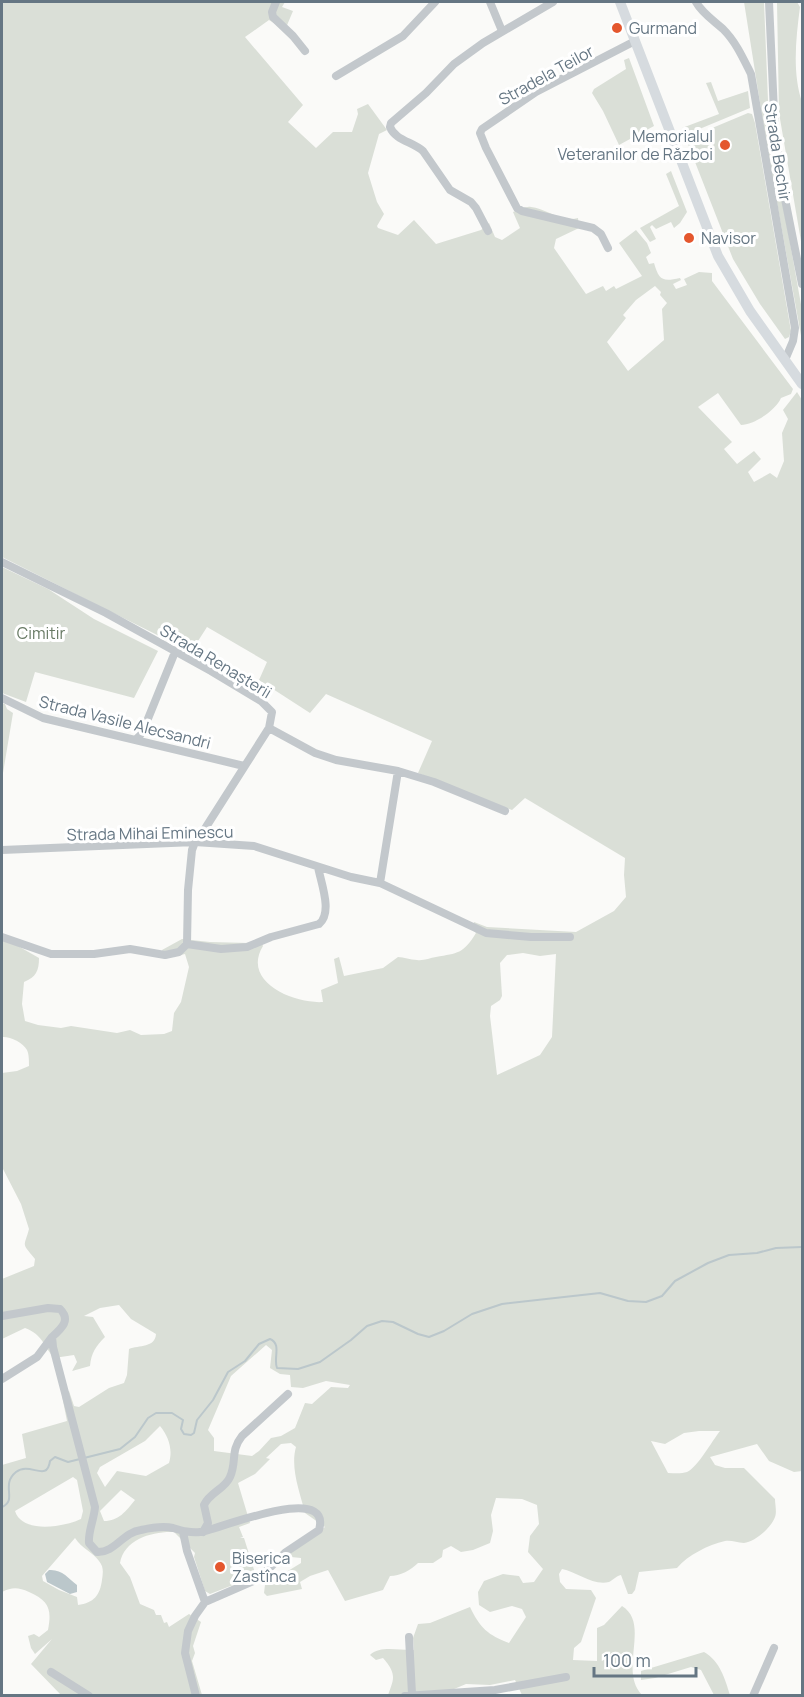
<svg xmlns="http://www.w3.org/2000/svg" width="804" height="1697" font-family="Manrope,sans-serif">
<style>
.green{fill:#dadfd7;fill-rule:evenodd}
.water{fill:#bbc7cb}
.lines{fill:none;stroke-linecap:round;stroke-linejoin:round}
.stream{stroke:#bbc7cb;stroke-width:2}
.street{stroke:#c3c8cc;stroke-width:8}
.secondary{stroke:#d6dbdf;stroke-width:10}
.poi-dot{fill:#e4572e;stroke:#fff;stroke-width:2}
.labels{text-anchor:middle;stroke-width:6;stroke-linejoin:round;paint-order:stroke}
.poi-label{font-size:16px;fill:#657683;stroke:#fff;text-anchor:start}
.street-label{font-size:16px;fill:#657683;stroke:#fff}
.park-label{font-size:16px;fill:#687a64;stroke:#fff}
</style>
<rect width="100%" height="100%" fill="#fafaf8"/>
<path class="green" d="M2 2H285L282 7 293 11 285 30 269 20 245 37 303 105 288 122 316 148 333 132H352L358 114 357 109 368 104 387 130 379 134 368 173 377 202 384 214 377 226 378 228 398 235 414 220 436 244 481 230 489 223 495 237 502 240 520 228 513 212C518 210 526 206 531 207 545 208 562 223 578 218L579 228 556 239 554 248 586 294 603 286 606 291 614 286 616 289 642 276 619 243 636 230 647 243 651 253 646 257 649 264 654 263C659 280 662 282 680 278L681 280 673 284 676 289 687 285 684 279 699 272 712 273V281L793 389 791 394 781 398C776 410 754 425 741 425L718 393 698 407 732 442 724 449 737 464 754 451 761 459 748 472 754 482 770 473 777 478 784 461 782 433 788 419 783 410 797 392 802 400V1471L794 1472 769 1461 757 1444 710 1457 715 1465 725 1468H744L775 1499C775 1504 777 1512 775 1517 771 1528 755 1542 744 1543 737 1543 732 1540 725 1541 708 1545 688 1555 677 1568L639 1572 635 1590 632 1594H628L621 1575C616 1576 613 1580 609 1582 593 1586 577 1572 562 1569L559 1574 560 1582 566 1589 591 1590 596 1598 581 1642 574 1648 573 1660 597 1661V1628L604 1625 622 1606C651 1624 618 1670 642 1695H522L515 1680 490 1685 466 1684 447 1692 446 1695H388C394 1679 397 1674 383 1658L376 1660 370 1655C380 1645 401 1651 414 1650L413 1638 418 1624 430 1623 470 1607C480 1628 488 1635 509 1643L526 1617 522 1609 512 1606 490 1612 479 1605 478 1592 484 1581 503 1574 519 1576 523 1583 534 1582 543 1569 528 1552 530 1536 539 1524 537 1505 522 1499 496 1498 491 1515 493 1531 490 1543 473 1550 461 1552 451 1546 443 1550 442 1557 433 1563H418C411 1570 400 1576 390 1576L383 1590 345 1601 328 1570 310 1576 300 1582 302 1589 267 1596 264 1593 265 1585 301 1563V1558L291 1557V1551L325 1527 305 1513C300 1492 290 1468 296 1447L291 1443 281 1444 266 1458 270 1459 255 1474 238 1483 250 1523 239 1527 243 1537 240 1538H244L256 1576 210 1594 205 1591 194 1557 195 1553 174 1532C153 1531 124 1539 120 1563L130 1577 140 1604 154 1610 156 1615H161L164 1623 167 1622 169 1627 189 1614 201 1622 193 1646 195 1653 192 1661 202 1695H61L31 1664 52 1639 35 1654 31 1648 28 1636 34 1634 39 1637 48 1630C52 1609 49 1601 29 1592 18 1587 12 1587 2 1592V1465L26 1458 22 1434 67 1421 62 1396 69 1391 74 1406 79 1407 109 1388 124 1383 127 1375 129 1349C139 1345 155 1348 156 1334L131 1319 119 1305 100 1308 84 1316 93 1317 105 1337C96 1346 91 1353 90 1366L72 1371 77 1362 74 1355 54 1358C43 1345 43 1335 25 1328L2 1339V1279L34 1266 35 1259C21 1242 24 1248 29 1229L21 1204 2 1167V1073L17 1071 29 1066C29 1061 29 1054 27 1050 23 1042 9 1036 2 1037V939L11 942 39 958C39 971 36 977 24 982L22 1004 25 1021 38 1025 61 1028 71 1026 117 1033 130 1030 141 1035 164 1034 172 1031 174 1013 181 1002 189 967 185 954 164 959 162 950 182 939 210 942 249 943 260 939 263 946C241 982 294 1004 323 1002L321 990 338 983 334 959 339 957 344 976 383 968 398 957C404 957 410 960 417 960 423 961 430 958 436 957 458 953 463 954 476 933L472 929 474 922 487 927 576 932 614 911 626 897 624 875 625 858 525 798 512 810 418 773 432 741 326 694 310 713 259 680 267 662 207 627 191 652 2 557ZM655 286 661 292 660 295 667 303 662 309 664 340 628 371 607 342 626 318 623 315 636 300ZM523 953 540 956 556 954 552 1037 540 1055 497 1075 490 1016 491 1006 500 1000 502 996 500 963 507 955ZM266 1345 272 1350 270 1368 280 1374 290 1375 291 1387 303 1388 326 1381 350 1385 348 1388 331 1387 312 1404 305 1403 295 1428 281 1436 271 1438 259 1451 252 1456 214 1451V1438L208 1430 231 1376ZM160 1426C169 1437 173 1450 169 1463L146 1476 117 1471 105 1487 97 1473 100 1467 145 1441ZM699 1431H720C712 1441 697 1468 687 1472 681 1474 674 1473 668 1473L651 1441 665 1444 684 1433ZM73 1477 77 1480 83 1511 81 1519C64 1527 22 1534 15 1511ZM121 1490 135 1500C126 1511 119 1521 104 1521L100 1511ZM75 1538C82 1549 93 1552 99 1561 104 1567 103 1573 102 1580 100 1595 94 1603 78 1605L77 1597 59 1590 43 1581 42 1576Z
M744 2H764L769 125 802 310V341L767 147Z
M777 2H797L800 7C796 38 792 72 802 102V247L779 113Z
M629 58 654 126 619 145 603 111 592 93 594 89 626 69 624 60Z
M711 82 718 101 748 91 750 108 685 135 682 128 719 114 706 83Z
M748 113 752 114 755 123 791 331 789 337 785 339 760 304 733 259 686 139Z
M671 171 687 212 680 223 674 228 671 222 656 229 652 225 650 227 656 239 650 242 640 228 679 206 666 174Z
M2 567 48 589 94 619 158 651 134 698 35 672 26 702 2 693Z
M2 703 5 704 7 709 13 713 2 779Z
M704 1652C720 1661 725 1679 730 1695H714L701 1670 691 1667 655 1678 641 1680V1671Z"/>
<path class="water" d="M49 1570C62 1569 68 1578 77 1585V1592L70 1594 47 1582 45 1574Z"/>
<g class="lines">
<path class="stream" d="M2 1507C18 1500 0 1485 16 1472 30 1461 47 1483 50 1461L55 1457 68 1462 120 1449 135 1437 148 1418 156 1413H172L183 1420 181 1429 184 1434 191 1435 194 1433 197 1420 213 1400 228 1372 245 1361 259 1344 270 1339C282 1344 273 1358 277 1368L298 1369 320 1362 351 1340 367 1326 382 1321 393 1322 418 1334 429 1337 444 1331 472 1314 502 1304 600 1293 628 1301 646 1302 662 1296 675 1281 708 1263 729 1255 757 1253 776 1248 802 1247"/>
<path class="street" d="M276 2 272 12 273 17 293 36 305 51
M490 2 502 31
M696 2C702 13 713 20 723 29 736 42 743 58 751 74L795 328 793 341 785 360
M769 2 775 134 783 189 802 284
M336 76 403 36 435 2
M488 231 476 208 471 202 450 190 423 151C413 142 395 140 390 127L391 123 426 93 454 64 483 43 553 2
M608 248 601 234 593 228 522 211 517 208 486 148 480 133 482 129 536 92 635 41
M2 562 106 613 211 671 261 701 272 712 269 728 206 827 195 842 192 850 188 890 187 944
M2 698 43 718 244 766
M269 728 315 753 336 760 398 771 434 782 505 811
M137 739 143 731 175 652
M2 850 195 842 254 846 351 877 380 883 486 933 531 937H570
M380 883 398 771
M2 937 51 954H94L130 949 165 955 179 952 187 944 221 949 247 947 271 937 319 924C333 913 321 883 318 867
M2 1316 48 1308 60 1309C71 1320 62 1328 52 1337L53 1347 95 1507C94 1520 88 1531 89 1543L97 1552C115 1553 123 1532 141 1530 150 1528 164 1526 173 1528 183 1531 190 1533 200 1532 217 1530 333 1481 319 1530L286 1552 258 1579 205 1602 195 1616 188 1631 185 1653 196 1696
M2 1379 37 1357 52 1337
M183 1532 187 1551 205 1602
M203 1532 208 1523 204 1505C210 1492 225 1489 230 1477 237 1462 230 1451 242 1436L288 1394
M409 1637 412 1694
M51 1672 89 1696
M405 1696 495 1690 566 1677
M753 1696 774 1648"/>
<path class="secondary" d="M620 2 718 256 750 311 802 384"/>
</g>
<g class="poi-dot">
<circle cx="617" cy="28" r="6"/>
<circle cx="725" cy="145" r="6"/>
<circle cx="689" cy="238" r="6"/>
<circle cx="220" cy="1567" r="6"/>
</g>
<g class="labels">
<g class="poi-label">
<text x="629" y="34">Gurmand</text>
<text x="713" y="142" text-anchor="end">Memorialul<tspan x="713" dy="18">Veteranilor de Război</tspan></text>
<text x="701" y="244">Navisor</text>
<text x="232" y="1564">Biserica<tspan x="232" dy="18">Zastînca</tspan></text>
</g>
<g class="street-label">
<text transform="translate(546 75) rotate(-29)" y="6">Stradela Teilor</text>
<text transform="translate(778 152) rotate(81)" y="6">Strada Bechir</text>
<text transform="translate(216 661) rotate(31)" y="6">Strada Renașterii</text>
<text transform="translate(125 722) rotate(14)" y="6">Strada Vasile Alecsandri</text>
<text transform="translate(150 833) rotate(-1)" y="6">Strada Mihai Eminescu</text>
</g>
<g class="park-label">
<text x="41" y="639">Cimitir</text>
</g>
</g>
<rect width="804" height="1697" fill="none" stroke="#657683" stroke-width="6"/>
<path d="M594 1667v9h102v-9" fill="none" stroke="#657683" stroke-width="3"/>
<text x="603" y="1667" font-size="18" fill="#657683" stroke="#ffffff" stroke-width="4.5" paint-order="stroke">100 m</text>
</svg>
